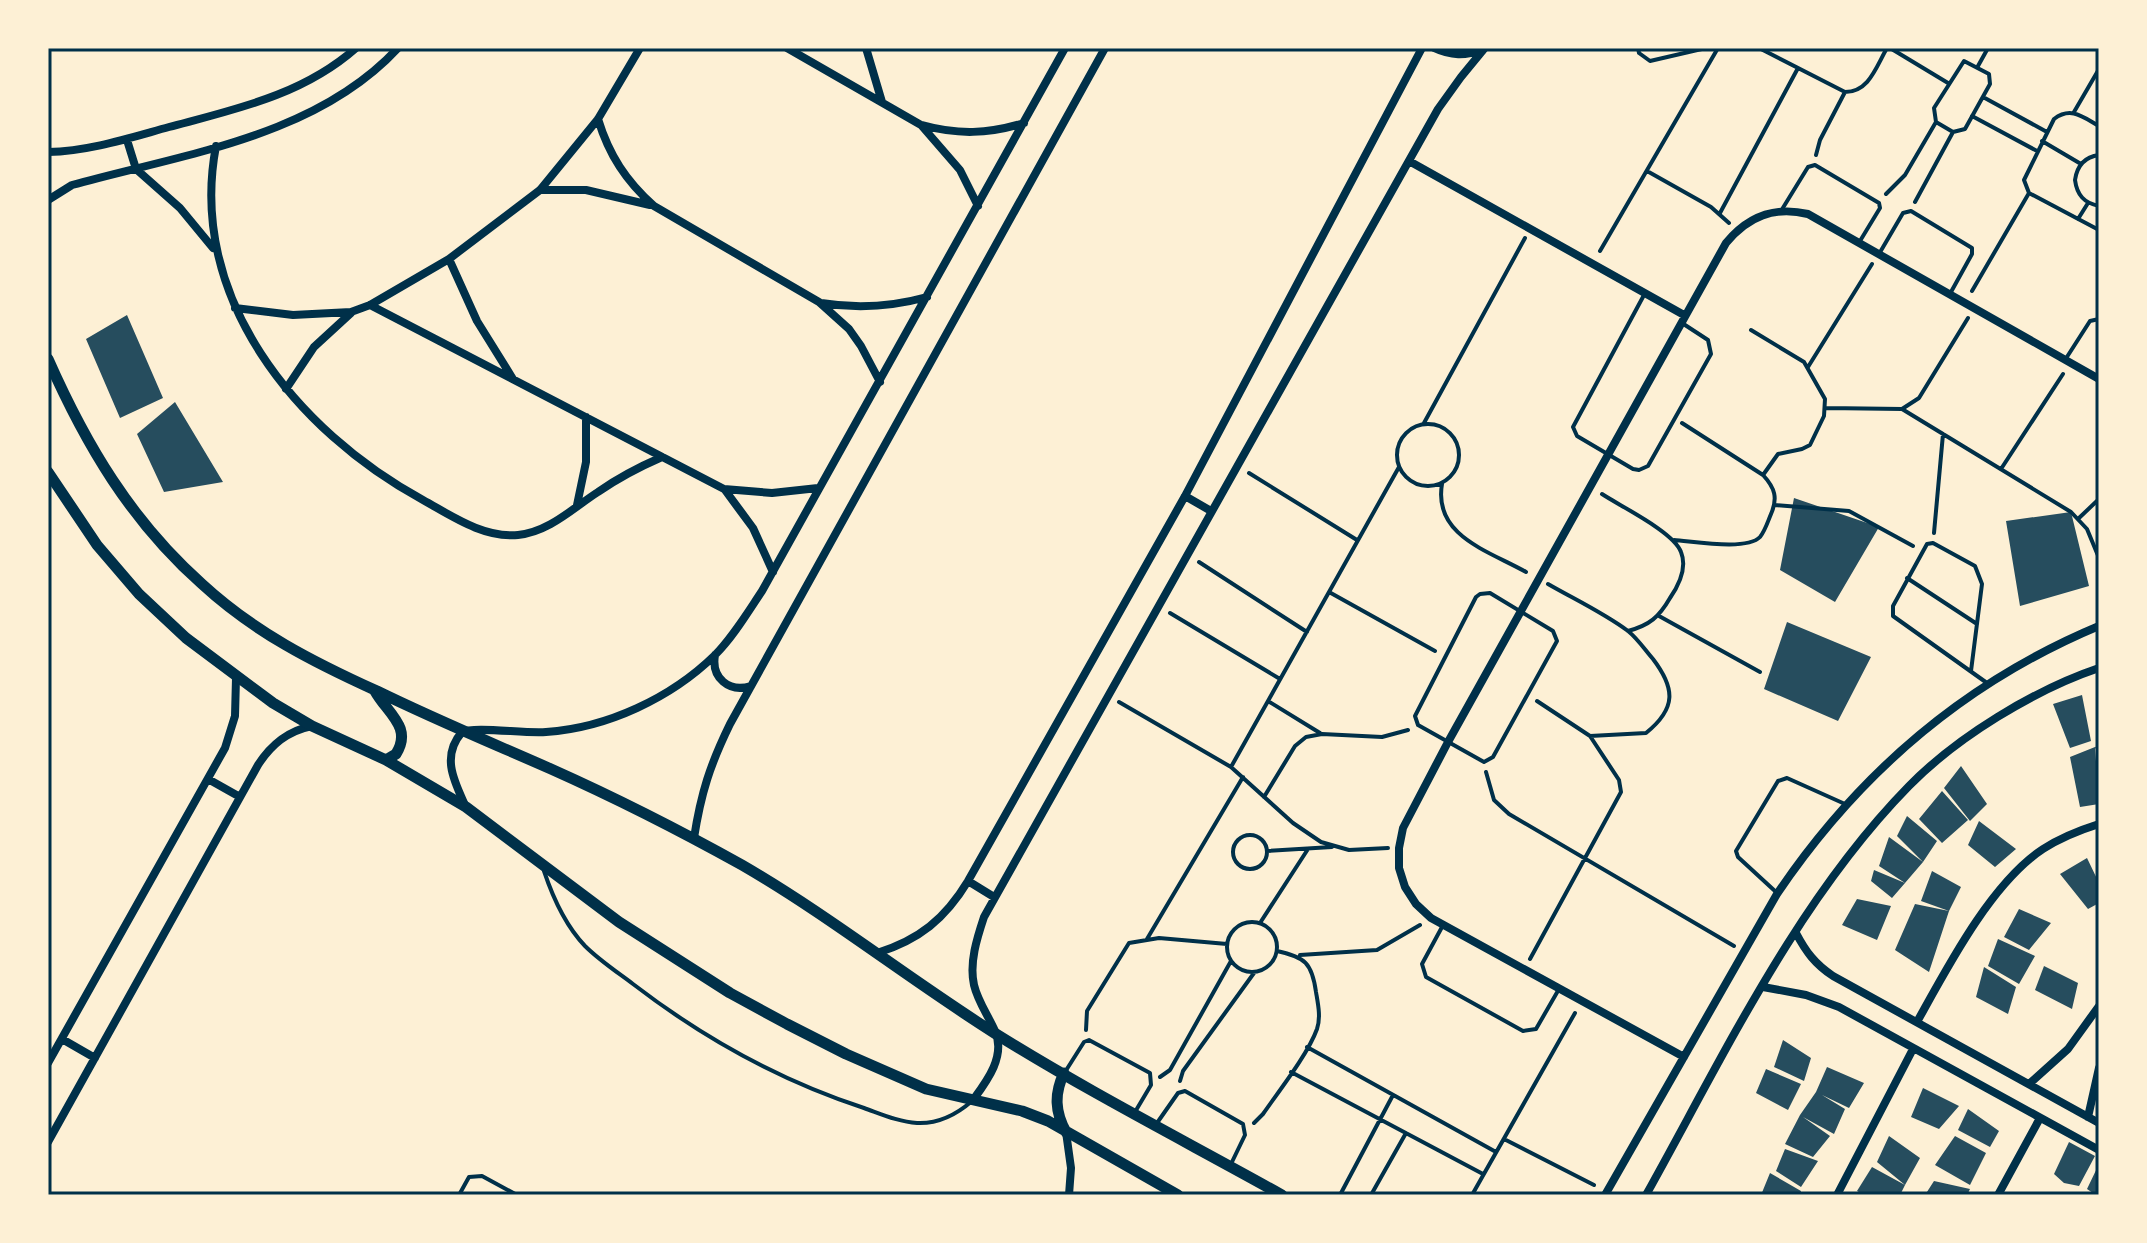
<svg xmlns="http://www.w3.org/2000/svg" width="2147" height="1243" font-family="'Libre Baskerville',serif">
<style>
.building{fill:#264d5e}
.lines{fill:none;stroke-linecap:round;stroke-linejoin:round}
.path{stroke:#003049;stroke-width:4}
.service{stroke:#003049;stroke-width:4}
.minor{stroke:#003049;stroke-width:8}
.tertiary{stroke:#003049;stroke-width:11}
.neatline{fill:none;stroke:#003049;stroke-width:3}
</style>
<rect width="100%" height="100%" fill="#fdf0d5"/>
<path class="building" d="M127 315 163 398 120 418 86 339Z
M175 402 223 482 164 492 137 434Z
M1794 498 1879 527 1835 602 1780 570Z
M2071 512 2089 586 2020 606 2006 521Z
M1787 622 1871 657 1838 721 1764 689Z
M2082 695 2091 741 2070 748 2053 704Z
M2099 746V757L2095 747 2099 804 2080 807 2070 757 2095 747Z
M1961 766 1987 804 1970 821 1944 788Z
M1942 791 1968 820 1942 843 1919 819Z
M1907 816 1937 841 1923 862 1897 836Z
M1979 821 2016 849 1995 867 1968 845Z
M1889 837 1923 862 1905 883 1879 866Z
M2087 858 2099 883V903L2088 909 2060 874Z
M1874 870 1905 883 1892 898 1871 881Z
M1932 871 1961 887 1949 911 1921 901Z
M1857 899 1891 906 1877 940 1842 925Z
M1915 904 1949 911 1929 972 1895 950Z
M2019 909 2051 923 2029 950 2004 937Z
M1998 939 2035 956 2019 984 1988 966Z
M2044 966 2078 983 2072 1009 2035 990Z
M1984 967 2016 987 2008 1014 1976 997Z
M1783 1040 1811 1058 1804 1081 1774 1067Z
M1827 1067 1864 1083 1849 1108 1822 1095 1845 1109 1834 1134 1803 1117 1830 1136 1813 1157 1785 1144 1800 1115 1816 1092Z
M1766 1069 1801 1084 1788 1110 1756 1093Z
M1923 1088 1959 1106 1939 1129 1911 1117Z
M1968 1109 1999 1131 1990 1147 1958 1130Z
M1889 1136 1920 1158 1905 1185 1877 1162Z
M1955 1136 1986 1153 1970 1185 1935 1165Z
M2069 1142 2095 1156 2079 1186 2064 1183 2054 1174Z
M1785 1149 1818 1161 1801 1187 1776 1171Z
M2099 1164V1195H2096L2087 1189Z
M1872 1167 1905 1185 1900 1195H1864L1857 1191Z
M1770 1173 1801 1191 1800 1195H1761Z
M1934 1181 1970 1189 1967 1195H1925Z"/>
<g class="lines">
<path class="path" d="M1638 48 1639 53 1650 61 1706 48
M1759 48 1845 92C1869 92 1876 67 1887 48
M1890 48 1948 83
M1964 61 1989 74 1990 84 1965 129 1953 132 1936 122 1934 108Z
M1978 66 1988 48
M1983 97 2047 132
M2074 112 2099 69
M1972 116 2037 151
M2099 126C2083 117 2071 106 2054 119L2024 180 2029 193 2099 230
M2042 141 2081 164
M1816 155 1820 140 1845 92
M2099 155C2084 157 2077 166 2075 180 2077 195 2084 203 2099 206
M1647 171 1711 207 1729 223
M1886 194 1905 175 1936 122
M1915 202 1953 132
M1720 213 1798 68
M2078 219 2088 203
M1600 251 1718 48
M1972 291 2029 193
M1751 330 1804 362 1825 399 1824 416 1810 445 1802 449 1778 454 1763 475
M1808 367 1872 264
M1826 408 1902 409 1919 398 1968 318
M1902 409 2071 512 2087 529 2099 558
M1424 423 1525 238
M1397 455a31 31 0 1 1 62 0a31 31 0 1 1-62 0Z
M2001 469 2063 374
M1249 473 1357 540
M1442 484C1433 536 1489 551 1526 572
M1602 494C1620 506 1674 532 1681 552 1687 567 1679 585 1670 598 1659 617 1650 625 1628 631
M1775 505 1849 511 1913 546
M2079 518 2099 499
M1934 533 1943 434
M1674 540C1692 541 1747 551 1760 537 1765 531 1768 521 1771 514 1778 498 1775 488 1763 475L1682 423
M1199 562 1307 632
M1548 584C1574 599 1604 613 1628 631 1638 639 1645 650 1653 659 1675 688 1677 708 1646 733L1590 736
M1329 592 1435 651
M1170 613 1280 679
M1659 616 1760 672
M1268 701 1320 733
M1119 702 1231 767 1293 823 1321 842 1349 850 1388 848
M1231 767 1399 467
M1486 772 1494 800 1509 814 1734 946
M1264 797 1295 746 1306 737 1322 734 1382 737 1408 730
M1233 852a17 17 0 1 1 34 0a17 17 0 1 1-34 0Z
M1267 851 1332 847
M1227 947a25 25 0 1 1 50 0a25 25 0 1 1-50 0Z
M1260 923 1308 849
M1147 939 1243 777
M1300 955 1377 950 1420 925
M1530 959 1621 792 1619 780 1590 736 1537 701
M1086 1030 1087 1011 1129 943 1159 938 1227 944
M1307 1047 1496 1152
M1291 1072 1483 1174
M1160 1077 1170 1070 1231 961
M1180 1081 1183 1071 1254 973
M1254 1123 1263 1114C1279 1091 1308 1054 1317 1029 1321 1017 1318 1004 1316 992 1312 963 1305 957 1277 951
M1504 1139 1594 1185
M459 1195 469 1177 482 1176 517 1195
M1340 1195 1393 1095
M1371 1195 1406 1133
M1472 1195 1575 1013"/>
<path class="service" d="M1781 211 1808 167 1815 165 1879 203 1880 208 1860 241
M1879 254 1903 213 1911 211 1972 248V254L1951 292
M1644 295 1573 427 1577 436 1633 469 1639 470 1648 466 1711 354 1708 340 1682 323
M2065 360 2090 321 2099 319
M1907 578 1977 624
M1490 593 1553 631 1557 641 1493 757 1484 762 1418 725 1415 716 1476 597 1480 594Z
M1971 671 1982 584 1975 566 1933 543 1927 544 1893 606V616L1987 683
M544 871C553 898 565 925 585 946 599 960 617 972 633 984 702 1037 781 1081 864 1108 881 1114 899 1122 917 1123 938 1124 956 1115 972 1101
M1776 892 1738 857 1736 851 1778 781 1787 778 1845 804
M1442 927 1422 964 1426 977 1523 1031 1536 1029 1559 989
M1065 1072 1084 1042 1089 1040 1150 1073 1151 1085 1135 1112
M1157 1123 1178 1093 1185 1091 1243 1124 1245 1135 1231 1164"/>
<path class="minor" d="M787 48 921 125 960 170 978 206
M866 48 882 102
M1434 48C1451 56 1465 56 1483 50
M598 119C609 155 626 181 654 206L819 302 849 329 861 346 880 382
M922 125C958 135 988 134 1024 123
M127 140 136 169 180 208 213 248
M216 146C187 297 296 431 423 500 452 516 483 538 518 535 549 532 573 508 598 492 618 478 639 467 662 457
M48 152C90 151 129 138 169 127 236 109 303 95 356 48
M1409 161 1684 315
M540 190H586L650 205
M48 200 72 185C183 154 316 137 398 48
M449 259 477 321 513 379
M821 303C858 309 891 307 927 297
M370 305 724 489 772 493 818 488
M235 308 293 315 351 312 370 305 449 259 540 190 598 119 640 48
M286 389 314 347 351 313
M725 490 753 528 773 572
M1185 496 1211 511
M577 505 586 462V417
M715 655C711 678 729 693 751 686
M208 779 240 797
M465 805C454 781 441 756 462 732 475 726 526 734 546 732 607 728 671 698 715 655 733 637 748 612 762 591L1065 48
M694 838C701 793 710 765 730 724L1105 48
M968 881 994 897
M1796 933C1806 952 1815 964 1833 976L2099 1123
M877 953C919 940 945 919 968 881L1185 496 1422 48
M1763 987 1806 995 1839 1007 2099 1150
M1917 1022C1947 968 1991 883 2043 849 2060 838 2080 830 2099 824
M62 1039 95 1058
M1684 1057 1431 918 1416 904 1405 887 1399 868V848L1403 828 1448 742 1726 243C1748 216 1774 206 1808 214L2099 379
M48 1063 225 748 235 716 236 678
M2029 1084 2068 1049 2099 1006
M973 1100C987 1081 1006 1056 995 1031 988 1015 978 1002 974 985 969 963 977 938 984 917L1438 109 1461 77 1484 49
M2088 1117 2099 1068
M1066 1132 1071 1168 1069 1195
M48 1142 258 765C271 745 287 731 312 726
M1605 1195 1777 894C1858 774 1965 682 2099 626
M1646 1195C1723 1057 1797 900 1909 786 1957 737 2034 690 2099 668
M1837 1195 1913 1049
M1998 1195 2040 1118"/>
<path class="tertiary" d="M48 359C86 445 131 521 202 584 254 632 313 662 377 691 434 719 492 743 551 769 616 798 679 830 742 865 830 916 910 980 996 1034 1089 1092 1187 1142 1282 1195
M48 472 97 545 139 594 186 638 273 703 312 726 386 760 466 807 619 922 730 993 787 1024 846 1054 926 1089 1022 1111 1048 1121 1178 1195
M375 691C387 713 413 727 396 754L386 760
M1064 1073C1054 1094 1055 1112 1066 1132"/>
</g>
<rect width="2147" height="1243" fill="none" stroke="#fdf0d5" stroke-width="100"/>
<rect x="50" y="50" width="2047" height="1143" class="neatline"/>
</svg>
